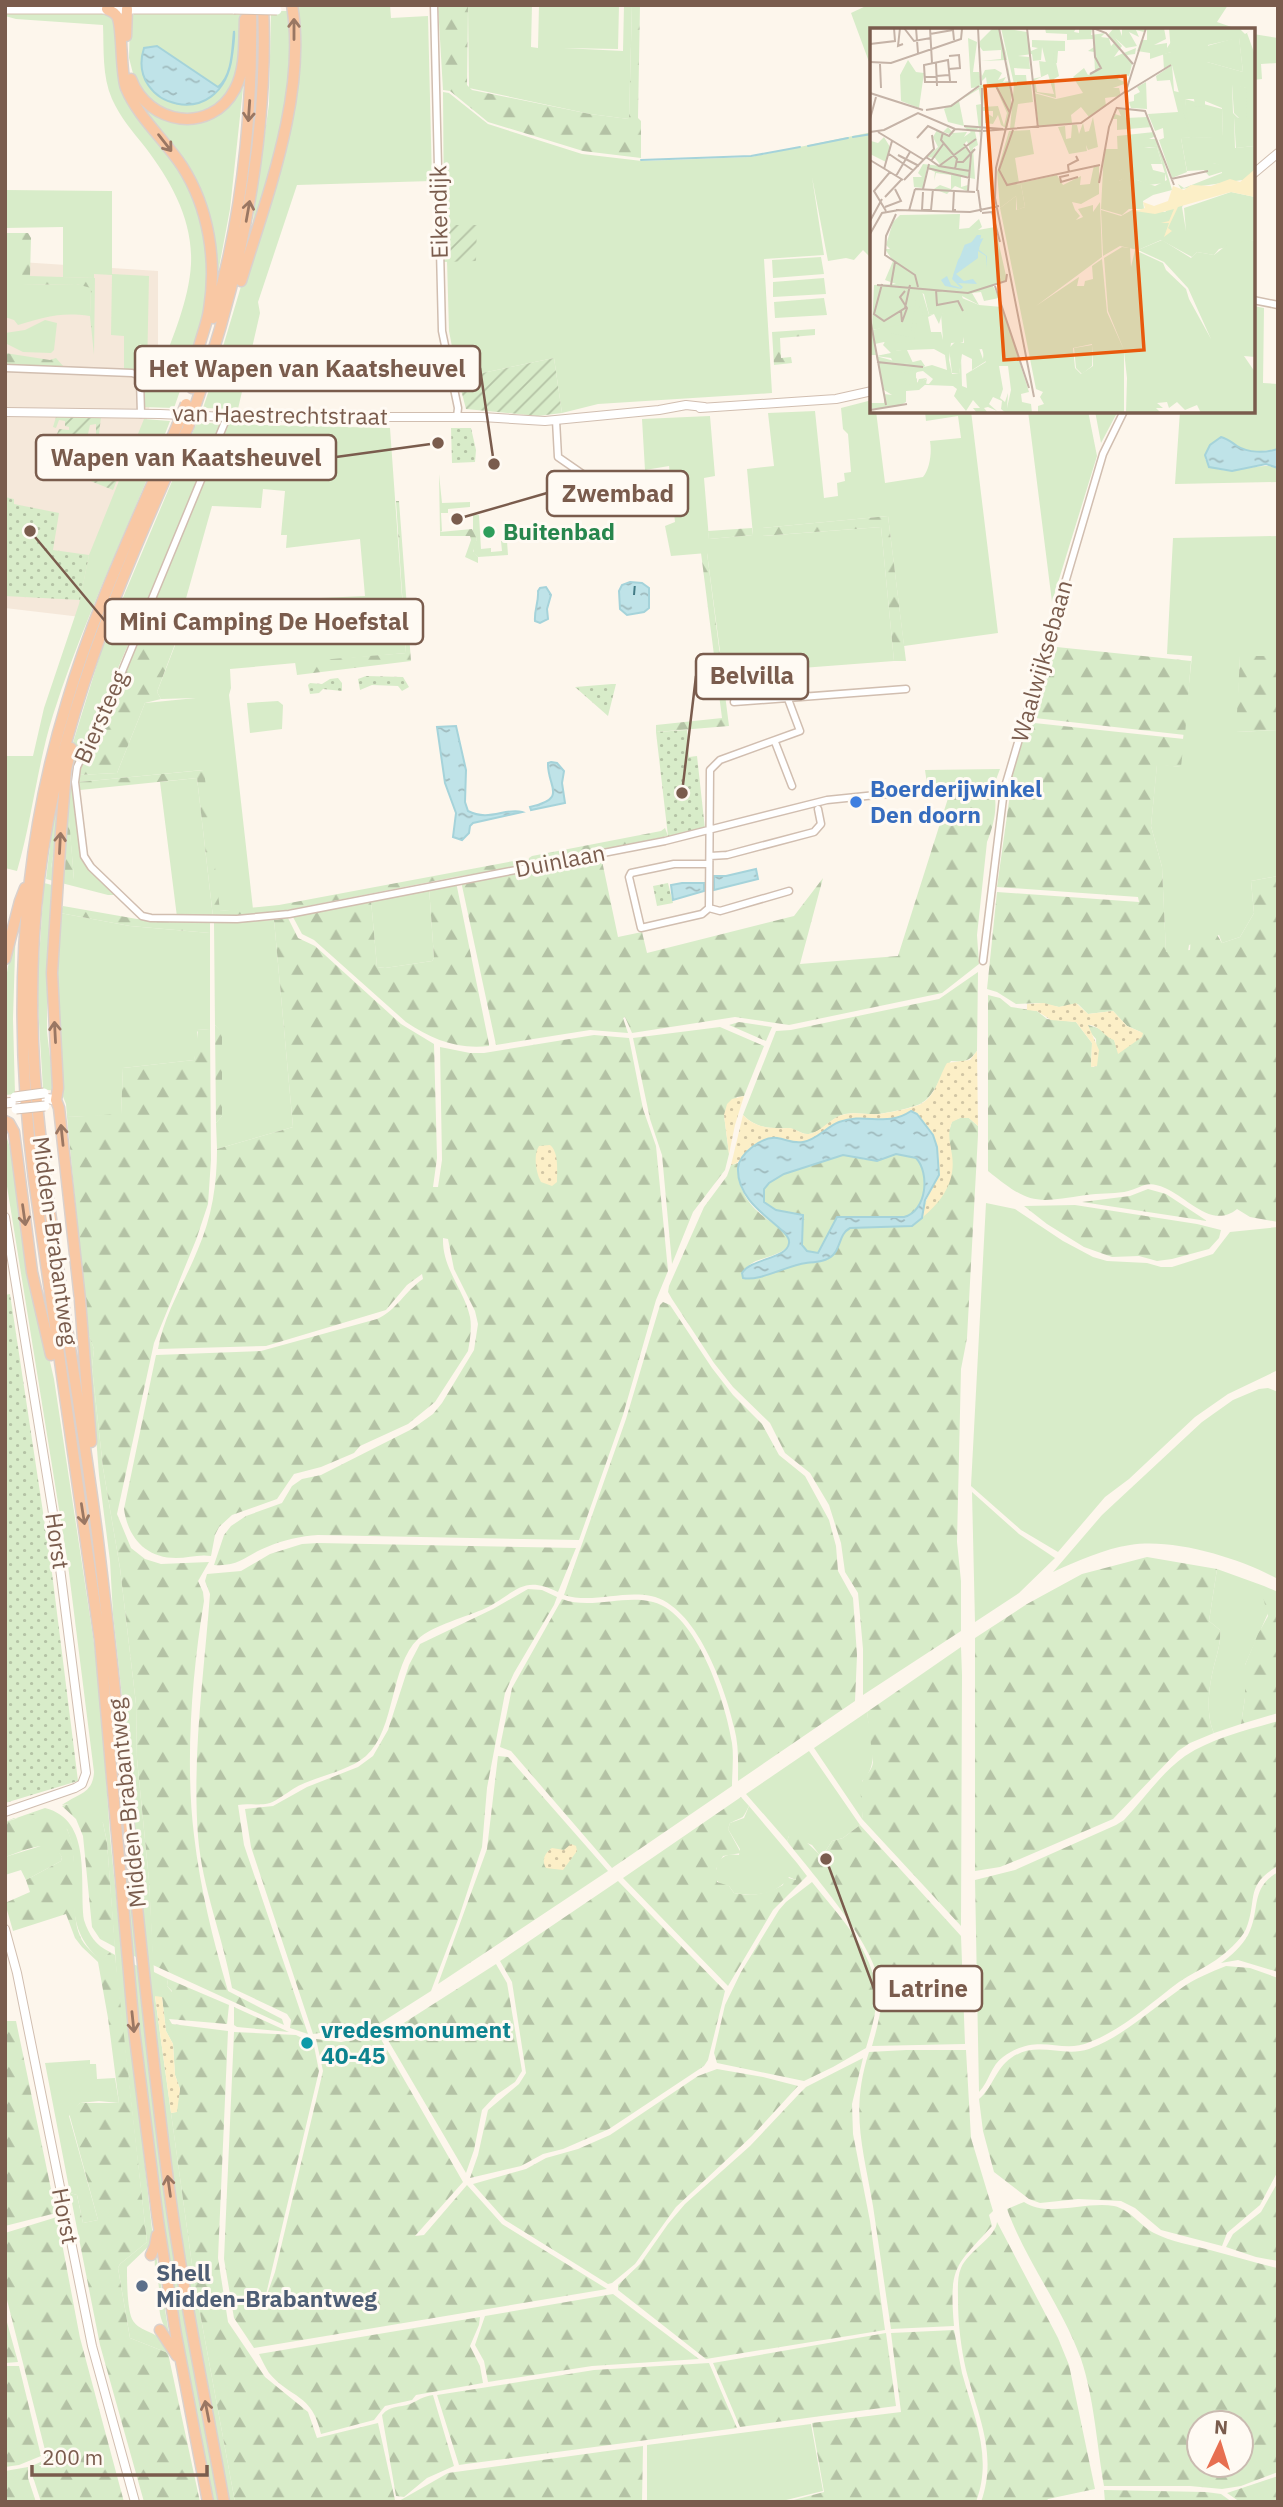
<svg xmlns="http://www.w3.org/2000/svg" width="1283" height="2507" font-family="'IBM Plex Sans',sans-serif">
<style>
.residential{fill:#f5e8da}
.grass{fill:#d8ecc9;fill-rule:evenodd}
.forest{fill:url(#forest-firs);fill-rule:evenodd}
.sand{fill:url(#sand-dots)}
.park{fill:url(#park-dots)}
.garden{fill:url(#garden-furrows)}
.water{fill:url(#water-ripples);stroke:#a5d3da;stroke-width:2;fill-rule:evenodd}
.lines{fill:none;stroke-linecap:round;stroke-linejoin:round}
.stream{stroke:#a5d3da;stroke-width:2}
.ferry{stroke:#437c86;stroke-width:2;stroke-dasharray:9 7;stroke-linecap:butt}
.minor-casing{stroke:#d1beb0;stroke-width:9}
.tertiary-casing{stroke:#d1beb0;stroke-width:10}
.secondary-casing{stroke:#d6c0b0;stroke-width:11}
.trunk-casing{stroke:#dad1cd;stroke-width:13}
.minor{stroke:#fff;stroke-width:6}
.tertiary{stroke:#fff;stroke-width:8}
.secondary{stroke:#fff;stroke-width:9}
.trunk{stroke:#f9c8a4;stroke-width:10}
.secondary-bridge-casing{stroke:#d6c0b0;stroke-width:11;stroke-linecap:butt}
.trunk-bridge-casing{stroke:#dad1cd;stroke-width:13;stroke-linecap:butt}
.secondary-bridge{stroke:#fff;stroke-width:9}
.trunk-bridge{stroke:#f9c8a4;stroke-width:10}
.oneway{stroke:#9a7763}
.leisure-dot{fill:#2e9e5b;stroke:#fffaf3;stroke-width:2.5}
.shop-dot{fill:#3f7fe0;stroke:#fffaf3;stroke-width:2.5}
.culture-dot{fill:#0f9aa8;stroke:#fffaf3;stroke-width:2.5}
.service-dot{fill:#5c6f8a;stroke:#fffaf3;stroke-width:2.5}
.labels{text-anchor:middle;stroke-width:6;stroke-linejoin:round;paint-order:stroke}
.street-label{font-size:23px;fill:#7a5c4d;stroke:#fffaf3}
.leisure-label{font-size:23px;font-weight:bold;fill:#27864d;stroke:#fffaf3;text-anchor:start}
.shop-label{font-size:23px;font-weight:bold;fill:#366cbe;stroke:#fffaf3;text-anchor:start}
.culture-label{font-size:23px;font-weight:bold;fill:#0d838f;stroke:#fffaf3;text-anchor:start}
.service-label{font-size:23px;font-weight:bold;fill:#4e5e75;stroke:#fffaf3;text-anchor:start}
.inset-river{fill:none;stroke:#bfe3e8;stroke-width:3.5}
.inset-road{fill:none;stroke:#c5b3a7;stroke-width:2}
.view{fill:#e8590c;fill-opacity:0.15;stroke:#e8590c;stroke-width:3.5}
.inset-edge{fill:none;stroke:#7a5c4d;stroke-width:3.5}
.leader{fill:none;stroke:#7a5c4d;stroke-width:2.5}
.callout-dot{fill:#7a5c4d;stroke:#fffaf3;stroke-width:2.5}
.callout{fill:#fffaf3;stroke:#7a5c4d;stroke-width:2.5}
.callout-label{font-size:24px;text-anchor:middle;font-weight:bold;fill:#7a5c4d}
</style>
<defs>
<pattern id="forest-firs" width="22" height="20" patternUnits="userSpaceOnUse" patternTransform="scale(1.75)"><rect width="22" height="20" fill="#d8ecc9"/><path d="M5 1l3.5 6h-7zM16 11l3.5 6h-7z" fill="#b4c2a5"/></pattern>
<pattern id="sand-dots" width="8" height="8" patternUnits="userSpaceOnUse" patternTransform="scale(1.75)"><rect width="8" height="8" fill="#fcefc7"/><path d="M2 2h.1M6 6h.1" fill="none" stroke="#d1c5a4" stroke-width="1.8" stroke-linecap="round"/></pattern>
<pattern id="park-dots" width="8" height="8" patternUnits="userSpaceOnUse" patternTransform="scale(1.75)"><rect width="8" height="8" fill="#d8ecc9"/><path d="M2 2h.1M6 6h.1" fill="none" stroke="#b4c2a5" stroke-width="1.8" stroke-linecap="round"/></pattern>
<pattern id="garden-furrows" width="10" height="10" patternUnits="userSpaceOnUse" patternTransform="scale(1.75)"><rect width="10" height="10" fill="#d8ecc9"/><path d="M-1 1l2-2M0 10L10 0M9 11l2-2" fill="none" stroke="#b4c2a5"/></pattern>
<pattern id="water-ripples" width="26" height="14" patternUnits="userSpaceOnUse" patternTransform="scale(1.75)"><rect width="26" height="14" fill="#bfe3e8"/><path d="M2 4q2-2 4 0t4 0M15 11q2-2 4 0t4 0" fill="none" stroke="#a0bbbe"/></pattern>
</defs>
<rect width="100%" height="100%" fill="#fdf6ec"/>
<path class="residential" d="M5 261 158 271V366L146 424 81 617 5 608Z"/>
<path class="grass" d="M296 5H390L391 18 428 16 432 181 297 185 258 302 260 313 238 409 203 408 219 360 285 139Z
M468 5H532L531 47 538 48 539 5H619L618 49 563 48 623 51 624 5H632L629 119 590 114 469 88Z
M868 5H1228L1217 22 1240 30H872V70L851 13Z
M5 10 105 14 114 19 119 72 180 167 199 210 210 274 205 319 174 408 143 407 144 383 148 375 160 372C172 338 189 301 191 264 193 220 171 181 145 147 133 132 120 117 112 99 102 76 104 50 103 25L16 19 5 16Z
M142 11 243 13 239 70 224 100 209 110 195 116 164 112 136 85 129 58 130 20 134 14ZM157 46 218 87 223 84 228 73C224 91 208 99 193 105Z
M271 11H289L292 50 283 128 250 241 269 104Z
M1253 34 1278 38V63L1261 64 1262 79 1253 80Z
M245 70 230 209 215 289 202 204 128 87V76L161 117 217 112Z
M443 92 449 93 488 124 582 154 642 161 751 157 872 132V259L863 250 854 260 846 258 828 261 812 177 824 255 764 259 772 393 598 404 562 413 554 358 458 378 449 331 447 261H476V225H444Z
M5 190 112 191V274L149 276 147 371 124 370V336L111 335 112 275 94 274V278L63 277V227L5 228Z
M22 238 23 285 76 284 91 287 90 316C59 312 46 317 18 325L14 320 5 317V239Z
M821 257 824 274 773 278 772 260Z
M824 278 826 294 773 297V282Z
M824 298 827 315 775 318 774 302Z
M1253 306 1264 308 1263 383 1278 384V449L1253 452 1239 448 1205 455V459C1221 484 1255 459 1278 468V482L1175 484 1180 411H1253Z
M45 320 57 323 54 350 51 353 23 352 5 343V333L25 330Z
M872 400V411H876L885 483 923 477C930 469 932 452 930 441L961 438 958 416 926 421 925 411H971L998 633 904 646 888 516 762 528 763 536 881 527 894 661 723 674 707 553 671 556 665 526 675 522 669 466 645 470 642 419 710 416 715 476 704 478 709 539 753 535 747 469 774 466 768 413 815 411 824 498 838 496 837 483 845 481 844 473 851 472 848 434 843 429 841 408Z
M1028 411H1088L1097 456 1052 602Z
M1095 411H1118L1101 443Z
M144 419 170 421C133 520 85 614 53 715 37 766 32 820 17 871L5 868V756H33L44 708 79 604 89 555Z
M197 422 222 424 73 774V793L83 862 116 895H108L46 879 53 822 63 775 103 645ZM64 792 67 798 74 879 51 868Z
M228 424 390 428 406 653 230 669 231 688 229 695 253 909 219 911 203 770 79 782 78 775 117 773 145 703 196 698 161 699 157 692 191 604 365 596 360 539 286 548 287 535H281L285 491 263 489 261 508 212 506 185 602 154 601 191 508Z
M439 474 442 503 470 502V507L448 509V513H441L442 531 440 532Z
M473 515H479L481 549 491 548V552L502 551 501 541H507L508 555 478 557 474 553 473 548 477 539 473 532Z
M1278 536V656H1240L1237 732 1278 730V876L1251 881 1254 913 1240 937 1222 943 1219 935 1189 945 1188 951 1166 953 1162 867 1151 826 1157 764 1180 767 1192 656 1167 654 1173 538Z
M278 701 283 705 282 729 250 733 247 703Z
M1000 769 994 785 927 784 925 770Z
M197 778 213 917H177L160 782Z
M44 883 52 885 47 987V1032L54 1091 43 1089 37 989Z
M429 887 434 958 432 961 385 968 377 967 371 900Z
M60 913 130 926 210 933V1029L197 1030 198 1044 194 1060 123 1068 121 1115 67 1117 66 1104 62 1094 56 1007Z
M274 920 293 1127 217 1149 216 1123 222 1116V1032L215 1025 214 923Z
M16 921 13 1019 15 1094 5 1095V984Z
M29 1113H33L102 1600 138 1958 130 1954 120 1811Z
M5 1132 11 1151 28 1267 54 1379 94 1643 101 1703 110 1836 128 2015 153 2238 150 2245 127 2267C127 2280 127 2307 132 2319 140 2335 162 2328 168 2353L130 2338 118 2268 120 2264 147 2242 117 1979 107 1842 103 1823 69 1804 62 1805C77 1794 93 1794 94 1772L68 1565 5 1174Z
M986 1203 1015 1209 1063 1241 1093 1257 1107 1261 1147 1263 1161 1267H1172L1213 1254 1230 1232 1278 1227V1370L1228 1394 1195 1417 1129 1479 1105 1497 1058 1552 1021 1530 971 1486Z
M88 1333 94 1349 92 1367 103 1468 120 1568 136 1704 137 1759 149 1880 154 1972 168 1979 167 1986 172 1992V1996L168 1998 155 1997 195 2286 235 2502H228L188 2285 148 2005 130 1770 113 1614 110 1561 99 1475Z
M1268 1388 1278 1392V1579C1239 1558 1174 1538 1130 1545 1104 1549 1077 1561 1053 1572L1102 1515 1202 1422 1233 1400 1259 1389Z
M972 1492 1019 1534 1055 1558 1019 1593 975 1622Z
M1217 1569 1264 1586 1265 1602 1269 1611 1245 1665V1698L1241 1724 1214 1733C1205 1713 1209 1684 1215 1662 1218 1651 1221 1641 1220 1630L1209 1621Z
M867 1712C870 1735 881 1764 862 1781L863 1811 862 1819 814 1748Z
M809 1751 860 1825 843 1838 832 1841 823 1855 819 1854 812 1845 789 1836 787 1841 746 1794Z
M749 1806 797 1863 798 1878 796 1880 789 1877C777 1895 754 1897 734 1893L729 1886 722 1885 715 1879C716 1862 721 1852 739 1855L740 1849 728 1829 730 1823 744 1818Z
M45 1808C93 1820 79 1882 84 1920 89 1935 95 1945 110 1952L102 1961C54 1922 86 1876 67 1829L14 1818 5 1822Z
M44 1845 56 1848 62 1857 61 1861 26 1880 21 1870 5 1875V1857Z
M130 1963 138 1966 165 2196 221 2502H212L157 2196Z
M90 2060V2064H96L97 2079 115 2078 119 2103 99 2101 80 2103 69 2116 98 2220 83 2223 77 2195 70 2193 45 2063Z
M156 2254 169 2334C154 2313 162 2303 158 2281 156 2270 153 2265 156 2254Z
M811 2424 823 2491 778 2502H647V2445Z"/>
<path class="forest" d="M438 5H468L467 85 472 90 590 114 629 119 632 5H640L638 118 641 121V158L583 151 488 122 450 91 443 90Z
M5 233H28L31 238 30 276 95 278 94 355 90 316 91 288 76 284 22 285V239H5Z
M815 329V335L780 338 781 358 791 357 792 363 774 365 772 332Z
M5 353 50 360 56 358 64 367 5 364Z
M396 501H399L411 661 297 675 295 662 406 653Z
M888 516 906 661H894L881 527 762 536 761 528Z
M752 528 753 535 709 539 708 531Z
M472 529 477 539 473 551 478 557V563L465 557 471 540 470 536H440V532Z
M701 553H707L729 726 656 732V725L722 718Z
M151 606 177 607 187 612 157 692 161 699 145 703 117 773 78 775Z
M1047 646 1191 661 1185 735 1026 717Z
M1240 656H1278V730L1236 732Z
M1025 722 1184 739 1181 767 1157 765 1151 826 1162 867 1166 952 1190 950 1191 935 1216 933 1222 943 1240 937 1254 913 1251 881 1278 876V1222L1250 1217 1237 1209C1212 1230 1187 1197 1165 1188 1146 1179 1142 1188 1124 1192 1112 1194 1099 1193 1086 1195 1034 1203 1030 1205 988 1171V995L1000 998 1011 1007 1037 1011 1047 1019 1076 1022 1092 1043 1091 1067H1094L1097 1066 1096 1039 1089 1031 1088 1025 1101 1029 1114 1040 1119 1053 1141 1032 1127 1026 1113 1011 1088 1014 1078 1004 1059 1007 1039 1003 1016 1004 997 992 987 989 997 892 1139 902 1138 897 997 887 1010 794 1008 781Z
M204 770 220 911 279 905 524 859V866L455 877 267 914 213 917 197 778 80 790 79 782Z
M66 780 74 880 52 872 51 868Z
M950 792 994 793C998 808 993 827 987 842L977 935 979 964 942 993 789 1025 735 1017 632 1033 625 1017 623 1018 628 1033 590 1030 496 1045 461 881 553 868 601 856 618 937 642 932 647 953 794 916 823 878 800 964 898 956Z
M665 828 668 836 529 865 528 863 529 858 532 856 661 831Z
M456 882 489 1044V1046C458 1050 431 1039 406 1022L314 940 302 934 293 917 371 900 377 967 385 968 432 961 434 958 429 887Z
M63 906 137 919 210 923V933L130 926 60 913Z
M288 918 298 938 315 946 401 1024 434 1044 437 1158 433 1187H438L442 1160 440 1047 470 1053H484L594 1035 629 1038 643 1109 656 1146 668 1271 656 1300 623 1415 579 1540 318 1535C301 1536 283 1540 267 1547 246 1555 240 1567 214 1565L224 1535 231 1526 246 1516 282 1503 292 1486 302 1479 321 1475 412 1429 433 1414 442 1403 474 1350 478 1324 475 1311 454 1269 448 1239 443 1238C442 1269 464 1289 470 1317 472 1327 470 1341 468 1351L435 1402 408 1424 360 1446 354 1453 321 1467 294 1474 277 1499 232 1515 219 1527 215 1535 211 1556C199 1554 188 1558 176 1558 146 1558 128 1538 124 1509L156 1355 261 1351 377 1319C397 1310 405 1291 423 1279L422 1274 407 1285 386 1310 266 1346 158 1349C164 1314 185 1282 198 1249 212 1217 217 1184 217 1149L293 1127 274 920Z
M978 972 977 1051C969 1062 964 1062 951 1061 940 1074 936 1096 920 1104 911 1108 888 1113 878 1114 867 1115 856 1112 845 1114 832 1117 825 1129 813 1133 801 1137 798 1128 787 1128 770 1129 756 1128 743 1115L776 1031 791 1030 939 999Z
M739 1022 772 1027 766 1041 729 1025Z
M215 1025 222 1031V1116L216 1123Z
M720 1027 764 1046 744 1096 737 1097 724 1115 729 1154 725 1170 693 1212 672 1264 662 1155 650 1119 633 1038Z
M210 1029 211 1160 208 1204 196 1240 154 1343 117 1514 131 1548 145 1559 161 1564 209 1562 198 1581 203 1592 204 1601C192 1673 185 1762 194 1835 200 1888 213 1940 228 1991L282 2019 284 2025 153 1965 149 1880 137 1759 136 1704 120 1568 103 1468 92 1367 94 1349 88 1333 67 1117 121 1114 123 1068 194 1060 198 1032 196 1030Z
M960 1118H969L978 1126V1135L967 1338 961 1369 957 1542 961 1581V1631L863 1695V1649L858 1593 845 1572 841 1543 829 1505 810 1473 785 1453 770 1423 733 1387 714 1363 672 1299 668 1292 669 1286 704 1207 727 1176 731 1165 738 1163C737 1190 748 1206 771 1222 775 1225 781 1227 785 1231 805 1250 764 1257 754 1262 749 1265 745 1268 742 1273L745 1279H749L834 1253 843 1233 850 1228 915 1224 951 1150 948 1135 952 1121Z
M896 1154 916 1158C930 1173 927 1211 904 1217H837L818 1253H811L803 1249 799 1214 776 1210 764 1202V1189L769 1183 784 1174 844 1155 867 1160 883 1159Z
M1148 1189 1166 1194 1207 1221 1082 1202 1130 1196Z
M1075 1205 1197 1224 1221 1230 1219 1238 1209 1249 1172 1259 1157 1261 1139 1256 1112 1257 1084 1247 1047 1224 1024 1206Z
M663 1302 670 1305 712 1368 733 1395 762 1424 779 1455 805 1476 829 1520 836 1546 838 1571 853 1598 857 1655 855 1701 738 1781C738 1763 739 1745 734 1727 725 1687 696 1605 651 1596 622 1590 592 1604 564 1595L626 1419 660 1305Z
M318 1543 576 1548 558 1592C522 1574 516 1593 486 1608 467 1617 433 1625 418 1639 390 1665 396 1729 366 1756 348 1772 314 1776 293 1789 285 1794 278 1800 270 1803 259 1806 248 1803 238 1805L244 1845 308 2034 290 2028 291 2020 287 2014 232 1988C223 1937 202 1888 198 1836 192 1755 204 1675 210 1594L205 1581 207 1574 241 1571 270 1554 302 1544Z
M1147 1557 1217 1569 1209 1621 1220 1630C1221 1641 1218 1651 1215 1662 1209 1684 1205 1713 1214 1733L1190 1743 1178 1751 1113 1819 1020 1859 1000 1867 975 1871V1638L1027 1604 1082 1574Z
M1264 1586 1278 1592V1713L1241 1724 1245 1698V1665L1258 1634 1268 1616 1263 1597Z
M528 1589 542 1590 557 1597 554 1605 514 1673 505 1693 487 1788 482 1847 459 1917 431 1991 379 2024 313 2034 251 1847 245 1809 273 1806 307 1787 358 1767 373 1756 388 1730 409 1665 420 1644 493 1609Z
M562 1599C591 1610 624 1594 653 1602 697 1613 726 1703 732 1743 734 1757 732 1772 732 1786L612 1868 511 1751 500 1747 512 1688Z
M961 1647 962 1675 961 1926 862 1819C864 1807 858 1793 862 1782 865 1774 872 1772 873 1762L867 1712Z
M1278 1721V1866C1244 1885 1258 1900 1246 1929 1241 1940 1226 1953 1216 1960 1204 1968 1191 1974 1179 1982 1151 2003 1123 2029 1090 2042 1060 2055 1039 2031 1003 2057 991 2065 989 2082 979 2092L975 1880 1015 1870 1116 1825 1124 1820C1144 1799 1161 1773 1185 1756 1212 1738 1247 1730 1278 1721Z
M498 1756 508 1757 608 1871 438 1984 487 1849Z
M741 1797 749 1806C741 1821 746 1815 730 1823L728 1829 741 1853 723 1856 716 1869 717 1882 729 1886 734 1893C752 1897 767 1894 783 1885L785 1877 796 1880 797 1863 807 1876 773 1910 728 1986 623 1878Z
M79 1801 95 1813 103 1823 107 1842 115 1947 100 1939 92 1927 83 1836 76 1819 62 1806Z
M39 1812C94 1816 64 1901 80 1936 84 1946 94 1954 102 1960L110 1952 115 1955 147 2242 120 2264 118 2268 130 2338 168 2353 200 2502H144L100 2345 70 2193 77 2195 83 2223 98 2220 69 2113 80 2103H119L108 2018 98 1962 82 1947 75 1938 66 1914 13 1931 5 1903 30 1892 26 1880 61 1861 62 1857C48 1836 24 1851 5 1857V1822Z
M860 1825 961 1936 965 2044 872 2046C877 2028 882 2011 881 1993 878 1946 816 1879 787 1841L789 1836H800L819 1854 823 1855 832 1841 843 1838Z
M1278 1872V1972L1238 1960 1221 1963C1231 1956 1242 1946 1248 1935 1261 1910 1249 1889 1278 1872Z
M618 1881 725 1991 708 2060 704 2066 609 2129 563 2149 543 2154 521 2166 470 2178 478 2155 488 2110 519 2084 526 2073 512 1982 500 1961Z
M812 1882C837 1914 875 1951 876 1994 877 2013 871 2030 866 2048L833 2067 804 2081 717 2063 714 2053 725 2005 741 1972 779 1910 786 1902Z
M496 1964 507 1983 522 2071 515 2082 496 2095 482 2110 474 2150 466 2173 385 2035Z
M1226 1966 1250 1968 1278 1978V2171L1260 2205 1227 2233 1222 2246 1161 2230 1135 2208 1121 2201 1078 2199 1040 2203 1029 2199 994 2172 983 2131 979 2099C993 2087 996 2068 1011 2058 1036 2040 1063 2058 1089 2049 1124 2036 1153 2008 1183 1987 1196 1978 1211 1972 1226 1966Z
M168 1979 229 2005 227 2024 169 2019 172 2024 228 2031 218 2258 228 2322 265 2377 308 2412 317 2438 378 2423 395 2500 391 2502H235L195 2286 171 2113 176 2112 180 2089 175 2075 173 2044 166 2031 162 1997 172 1995V1991L167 1986Z
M234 2007 289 2032 237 2027 234 2025Z
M5 2021H16L56 2213 5 2226Z
M234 2032 296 2035 302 2038 299 2044 309 2050 314 2046 319 2071 264 2303 275 2272 323 2071 316 2039 341 2042 378 2034 463 2182 415 2236 424 2235 467 2185 502 2224 607 2289 254 2348 234 2318 224 2259Z
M906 2050H966L971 2138 993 2211 989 2215 992 2226C955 2267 949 2266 954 2326L891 2329C885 2288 879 2247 873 2206 863 2148 850 2111 869 2052Z
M863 2058 852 2104 853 2134 870 2221 885 2330 706 2359 618 2290V2285L640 2264 668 2224 685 2204 750 2146 799 2094 806 2087Z
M717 2069 763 2077 798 2086 752 2136 676 2207 635 2264 612 2283 608 2284 505 2220 473 2184 526 2169 546 2158 578 2149 610 2135 698 2076Z
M1278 2182V2261L1256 2257 1226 2247 1233 2234 1261 2212Z
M1024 2202C1047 2218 1086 2201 1114 2206 1131 2210 1139 2225 1154 2233 1171 2242 1192 2245 1210 2250 1233 2256 1255 2263 1278 2268V2472L1241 2486 1222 2489 1190 2486H1104C1097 2446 1094 2397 1081 2359 1062 2306 1026 2262 1007 2209ZM1241 2423V2465H1199V2423Z
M57 2217 80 2338 124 2502H41L33 2477 34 2465 45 2460 46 2454 5 2292V2233Z
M997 2222 1058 2338 1069 2365 1095 2489 1048 2499 1046 2502H981C998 2454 978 2416 966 2370 961 2348 958 2323 958 2300 958 2290 957 2277 961 2268 968 2251 996 2237 997 2222Z
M613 2294 699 2359 592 2366 488 2382 484 2361 475 2345 485 2316Z
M5 2315 18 2362 5 2363Z
M480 2317 479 2325 470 2346 480 2366 483 2383 416 2395 412 2400 385 2406 374 2420 321 2434C312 2393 291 2399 269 2373 265 2367 262 2360 259 2354Z
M954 2330C957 2344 959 2359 962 2373 974 2417 993 2457 976 2502H786L824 2492 812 2423 901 2412 891 2333Z
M886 2333 896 2406 740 2427 713 2363Z
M709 2363 737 2428 466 2464 459 2465 437 2395 594 2370Z
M5 2366H19L41 2456 19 2465 5 2467Z
M433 2395 454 2466 427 2478 404 2497 396 2496 382 2415C390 2405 399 2408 410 2404 419 2400 421 2397 433 2395Z
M643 2446 642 2502 399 2501 448 2473Z
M28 2467V2478L36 2502H5V2471Z
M1278 2476V2502H1240L1227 2493Z
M1104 2490 1206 2492 1221 2494 1232 2502H1105Z"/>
<path class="sand" d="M1044 1003 1059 1007 1076 1003 1088 1014 1113 1011 1127 1026 1143 1033 1142 1037 1118 1054 1114 1040C1103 1036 1100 1025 1088 1025L1099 1050 1097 1066 1091 1067 1092 1043 1076 1022 1051 1020 1037 1011 1027 1010V1004Z
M977 1051 978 1126 969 1118H960L952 1122C947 1134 950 1142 952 1155 956 1182 942 1201 922 1218 926 1191 949 1164 933 1137 929 1129 922 1122 917 1114L909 1112C890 1126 867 1114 846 1120 831 1124 822 1136 808 1141 793 1146 780 1135 765 1140 751 1145 744 1162 731 1165L743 1115C756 1128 770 1129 788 1128 798 1128 801 1137 813 1133 825 1128 833 1116 846 1114 857 1112 868 1115 879 1114 888 1113 913 1108 921 1104 936 1096 939 1076 947 1063L970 1060Z
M744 1096 735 1125 729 1154 724 1115 727 1104 732 1099Z
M550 1145C559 1152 557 1170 557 1182L552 1186 541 1182C536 1173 533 1155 539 1146Z
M571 1844 576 1846 577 1851 563 1870 546 1868C541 1860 545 1853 552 1848L564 1850Z
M155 1996 162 1997 166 2031 173 2044 175 2075 180 2089 177 2112 171 2113Z"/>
<path class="park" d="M451 428H471L476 450 475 462 452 463Z
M5 497 14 499V504L59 513 53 550 89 555 80 600 5 596Z
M366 676 403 677 409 687 402 691 398 686 372 685 360 690 358 679Z
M338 678 342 683V691L323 689 319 693 310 694 308 685 310 683 322 684 330 679Z
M616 684 608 716 575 687 612 684Z
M687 730 689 757 697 756 705 829 668 836 656 732Z
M668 883 673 903 657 906 653 886Z
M10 1294 51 1565 78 1781 5 1803V1295Z"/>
<path class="garden" d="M443 225H477L476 261 443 262Z
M554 358 562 413 538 416 466 409 458 378Z
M56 417H101L99 434H96V424L90 425 88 434H92L89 445 93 447 87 461 119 475 113 490 43 462 48 444 56 445 57 440 55 439 59 429 69 430V427L65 426V421L59 420 56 428 53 427Z"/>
<path class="water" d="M234 31C235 36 233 48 232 56 222 135 125 107 144 48L157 46 218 87C233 75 232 48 234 31Z
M1221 437C1228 439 1231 442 1237 446 1248 453 1265 453 1278 449V468L1266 464 1232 471 1209 467 1205 455 1210 445Z
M630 582 642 583 649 588V608L644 612 627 615 620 609 619 591 622 585Z
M546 587 551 595 547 609 548 619 540 623 535 621C534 610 539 602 538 591L540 588Z
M456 726 466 770 465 802 468 811C489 822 506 807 522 812L473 823 470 826 469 833 462 840 453 837 456 813 445 783 437 727Z
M551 762 557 763 564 771 562 783 565 803 531 810 530 807C569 798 547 787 548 763Z
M756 869 758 879 714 890V876H726Z
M682 883H704V891L673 900 671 885Z
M911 1111 917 1114 933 1135 937 1147 939 1175 925 1200 922 1218 912 1226 850 1228C839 1234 841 1247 833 1255 826 1262 815 1262 806 1263 788 1265 759 1282 743 1278L742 1273C752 1258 787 1259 789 1243 792 1228 736 1208 738 1168 739 1154 762 1136 777 1138 786 1139 793 1144 803 1142 817 1140 826 1127 839 1122 866 1112 886 1128 911 1111ZM896 1154 916 1158C930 1173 927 1211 904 1217H837L818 1253 807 1251 802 1245 803 1215 776 1210 764 1202V1189L769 1183 784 1174 843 1155 877 1161Z"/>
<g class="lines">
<path class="stream" d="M853 137 872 134
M808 146 848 138
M641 160 751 156 800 147"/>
<path class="ferry" d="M634 595 635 583"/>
<g class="minor-casing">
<path id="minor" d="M434 5 442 331 458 408 457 417
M1253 300 1278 305
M5 368 132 373 138 375 140 379 141 414
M227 417 121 674 77 767 75 782 84 856 91 867 142 916 151 918 237 919 289 914 665 841 827 800 915 791 1004 790
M556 420 558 457 623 502
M734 702 906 689
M775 742 792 786
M710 856 727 855 814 832 821 824 818 809
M709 908 710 770 720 760 800 731 788 699
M709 908 702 914 641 928 629 877 631 873 674 864H709
M709 908 720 911 789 891
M983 961 1004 790 1103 454 1124 411"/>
</g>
<g class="tertiary-casing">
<path id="tertiary" d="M1253 174 1278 153
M700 408 836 399 872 391
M5 412 160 414 227 417H482L545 421 659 410 686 405 704 407
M5 1217 53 1513 86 1773 82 1784 75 1788 5 1812
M5 1929 17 1973 92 2346 135 2502"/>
</g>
<g class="secondary-casing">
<path id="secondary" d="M5 9H234
M44 1098 56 1100
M5 1103 16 1102"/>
</g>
<g class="trunk-casing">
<path id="trunk" d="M107 9C110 11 114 12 116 15 123 22 120 72 126 88 138 117 165 140 182 166 209 208 217 261 209 310 207 324 201 337 198 351 195 363 194 376 192 388
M126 36 127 9
M131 79C148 125 211 135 235 89 246 68 244 42 245 19
M241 281C267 196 307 93 292 5
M213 318C243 216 253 111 251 5
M196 404C241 275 269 142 263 5
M177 426C139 517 95 607 67 702 19 858 13 1019 34 1180L100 1640 134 2030 158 2221 176 2335 208 2502
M188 427C123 575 58 717 39 879 23 1012 37 1129 57 1260 70 1351 85 1442 97 1533 124 1751 140 1970 169 2188 183 2293 205 2397 224 2502
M71 748 66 770 61 832 52 973 58 1088 56 1100 59 1108 80 1300 91 1442
M5 959 20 901 25 888
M5 1121 9 1123 14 1132 32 1272 51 1355
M151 2255 155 2246 157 2235
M160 2330 177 2356"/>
</g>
<use href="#minor" class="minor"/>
<use href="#tertiary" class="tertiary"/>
<use href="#secondary" class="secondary"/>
<use href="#trunk" class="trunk"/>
<g class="secondary-bridge-casing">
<path id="secondary-bridge" d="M234 9 277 10
M15 1097 44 1093
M16 1109 45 1106"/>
</g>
<g class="trunk-bridge-casing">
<path id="trunk-bridge" d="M177 426 186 404
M188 427 196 404"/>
</g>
<use href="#secondary-bridge" class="secondary-bridge"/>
<use href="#trunk-bridge" class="trunk-bridge"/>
</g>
<defs><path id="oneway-shaft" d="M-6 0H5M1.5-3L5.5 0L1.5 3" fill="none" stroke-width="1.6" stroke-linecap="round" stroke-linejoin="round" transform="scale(1.75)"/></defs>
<g class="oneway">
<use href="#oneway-shaft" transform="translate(294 29) rotate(-90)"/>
<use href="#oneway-shaft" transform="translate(249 111) rotate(94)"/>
<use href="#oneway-shaft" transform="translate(165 143) rotate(52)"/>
<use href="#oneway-shaft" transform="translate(248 211) rotate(-80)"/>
<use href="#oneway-shaft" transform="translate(60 843) rotate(-87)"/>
<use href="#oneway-shaft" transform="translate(55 1032) rotate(-93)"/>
<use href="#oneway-shaft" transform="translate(62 1135) rotate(-96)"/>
<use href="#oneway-shaft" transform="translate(24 1215) rotate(82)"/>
<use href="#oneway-shaft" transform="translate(83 1514) rotate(81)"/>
<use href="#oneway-shaft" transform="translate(133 2022) rotate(84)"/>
<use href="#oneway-shaft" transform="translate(169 2186) rotate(-98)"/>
<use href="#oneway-shaft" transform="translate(207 2411) rotate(-101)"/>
</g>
<circle class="leisure-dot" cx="489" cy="532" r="7"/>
<circle class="shop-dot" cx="856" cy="802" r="7"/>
<circle class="culture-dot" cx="307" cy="2043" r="7"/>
<circle class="service-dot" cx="142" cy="2286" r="7"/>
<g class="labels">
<g class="street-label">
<text transform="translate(439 212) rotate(-91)" y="8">Eikendijk</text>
<text transform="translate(280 415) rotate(1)" y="8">van Haestrechtstraat</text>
<text transform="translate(1042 661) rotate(-74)" y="8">Waalwijksebaan</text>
<text transform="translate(101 717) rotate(-66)" y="8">Biersteeg</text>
<text transform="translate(560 861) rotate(-11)" y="8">Duinlaan</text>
<text transform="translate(55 1241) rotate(82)" y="8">Midden-Brabantweg</text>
<text transform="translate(57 1541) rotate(82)" y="8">Horst</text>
<text transform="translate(127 1803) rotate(-96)" y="8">Midden-Brabantweg</text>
<text transform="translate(65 2216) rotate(79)" y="8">Horst</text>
</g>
<g class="leisure-label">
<text x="503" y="540">Buitenbad</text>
</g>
<g class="shop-label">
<text x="870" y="797">Boerderijwinkel<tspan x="870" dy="26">Den doorn</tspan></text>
</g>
<g class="culture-label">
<text x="321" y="2038">vredesmonument<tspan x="321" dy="26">40-45</tspan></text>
</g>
<g class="service-label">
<text x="156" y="2281">Shell<tspan x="156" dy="26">Midden-Brabantweg</tspan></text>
</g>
</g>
<g transform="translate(870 28)">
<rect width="385" height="385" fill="#fdf6ec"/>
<path d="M123 0H129L136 25 141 56 131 57H141V79L137 101 131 97 128 87 123 96 115 95V84L123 89V83H113V79L128 78 134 98 137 85 126 60H115L110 110 106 77 111 76 109 61 89 73 94 98 78 94 74 81 110 59 101 60 98 10 107 14 103 44H109L112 57H117L116 49 112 53 111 42 112 48 115 42 125 41 132 45 128 52 136 49 133 54 139 53 137 32 111 33 131 31V22L113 23 110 19V13ZM131 0 157 4 161 23 168 20 162 19V12L195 13V23H188L187 35H176L172 19 171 32 163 33 162 26 148 28 159 29 160 41 144 40 145 47H156L157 57 161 56 163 74 148 76 144 101H140L144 56ZM175 0H206L204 4 209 5V0L222 1 221 7 235 5 231 9 239 10 241 18 244 15 238 7 243 1 249 0 252 8V0H276L274 4 266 2 269 9 259 4 267 18 256 20 245 10 252 18 244 29 266 20 265 26 257 27 262 36 259 48 250 46 248 51 257 55 243 60H249L251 68 235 70 236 78 219 89 211 79 201 87 202 95 169 99 164 65 186 71 213 65 203 49 214 40 218 47 225 43 224 24 218 23 224 19 223 11 197 12V6L176 5ZM294 0 296 11 284 17 297 15V20L301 14V24L280 31V25L267 23 271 12H277V1ZM369 9 373 44 337 34V18ZM38 32 46 44 54 45 49 80 31 73 30 47ZM302 37 304 63 312 65 316 89 315 71 352 81 353 109 311 110 317 144 302 150 289 112 294 110 293 100 285 103 278 86 308 84 300 52 287 53 286 48ZM276 54 277 81 261 80 259 74 264 73V67L270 64 267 59ZM362 56 385 62 384 118 366 120 364 89 369 90 364 85ZM248 81 255 82 256 90 277 89 282 99 247 102V91H243L245 86 251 88ZM223 89 228 119 218 122 216 117 217 123 199 126 188 99 195 98 196 111 201 110 202 97H207L209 106 213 95 215 104 219 103ZM160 102 164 126 145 130 149 155 145 157 151 156 155 179 147 182 146 168 130 180 127 144 139 103ZM284 104 286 108 279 111H287L289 117 274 120 287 119 292 136H281L283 142 295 145V155L278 157 259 148 249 153 247 108ZM361 164 385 169V212L349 221 344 227 327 224 322 229 291 212 268 222 250 218 233 228 231 182 251 188 262 182 295 184 312 170 315 174 312 179 316 203 314 180ZM41 258 51 260 59 287 49 298 46 321 25 323 14 314 5 316 6 327H0V303L17 298 39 271ZM94 309H105L113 331 114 320 121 319 124 328 102 342V331L92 326 89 346 82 345 79 320 86 313 94 315ZM222 317V338L212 346 206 340 204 320ZM6 328 35 336 51 332 55 338 46 345V355L57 351 56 356 49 362 36 363V374L29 378 0 381V375H14V366L22 367 14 362Z" fill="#d8ecc9"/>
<path d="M299 0H369L375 6 385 0 377 5 385 27V62H377V75L384 76 378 77V90L385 92 377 90 376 60 362 57 363 85 369 91 364 90 365 120 384 118 385 93V141L379 151 311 161 308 156 314 160 352 145V138L343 135V109L320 110 302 37 294 41 293 26 301 24ZM369 10 373 44 337 34 338 17ZM315 71H324L325 78 335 79V73L352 80 353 109H320ZM184 25 189 48 184 51 186 70 164 64 162 51 171 49 169 33 183 35ZM178 46 184 66 167 64 165 52ZM289 117 302 162 283 167 273 173 274 181H259L252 187 231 181 234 121H250L249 153 265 143 267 152 285 158 297 152 287 119H270L269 128 268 119ZM136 123 140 124 133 142 143 141 146 156 187 147 193 157 211 148 210 157 220 156 224 137H229V166L211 176 202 174 205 182 210 188 206 192 213 189 208 181 223 177V184L230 174 232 229 166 278 209 249 207 258H214L215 253 223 251 222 238 232 231 237 284 254 322 238 283 234 230 252 219 260 220 261 239 265 222 293 235 296 242 316 261 319 271 341 311 318 260 294 234 268 222 292 212 321 230 327 224 344 227 358 216 385 212V329L374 328 385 344V385H331L327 377 315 382 307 374 299 380 297 374 287 375 293 380H286L291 385H256L257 350 254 323V385H168V378L174 376 170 369 173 364 166 361 130 180 146 168V182L155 179 151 156 145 157 142 142 129 144ZM222 316 223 338 211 346 205 340 203 320ZM47 266V281L52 277 53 288 64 286 58 289 61 304H71L73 312 71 286 83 281 89 285 87 268 109 277 132 279 159 364 151 366 152 374 161 376 162 385H136L131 381 132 373 123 369 119 376 127 383 118 379 114 380 118 385H107L103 380H110L103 372 96 383 84 368 87 361 83 358 31 356V345L62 337 77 342 75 327 64 321 37 322 43 335 35 336V340H26L21 330 6 328 21 325 13 317 15 314 26 323 43 320 48 286 42 314 25 315 20 305 40 309ZM94 309 105 310V322L112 321 116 334 96 346 97 360 92 358 91 329 89 346H82L79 332 81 315 93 314ZM129 338H138L141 362 137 380 138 365 135 374 130 370 133 361ZM53 343 63 351 59 356 50 355 57 350 49 351 47 356V351L44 347 45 355H32L34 346Z" fill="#d8ecc9" fill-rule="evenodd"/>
<path d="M385 141V169L361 164 308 179 298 200 302 203 294 209 299 195H291L299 193 304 181 285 186 265 183 275 180 273 174 284 178 298 173 303 158 314 162 321 157 341 158 360 151 370 154Z" fill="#fcefc7"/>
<path d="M14 109 20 119 16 134 0 126 1 113 8 115ZM343 109V135L352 137V144L339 148 334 142 317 143 311 110ZM90 186 89 201 99 200 109 191 112 199 108 202 125 199 137 252 123 258 129 270 114 273 111 264 102 265 109 277 92 268 98 287 90 289 83 283 72 286 69 296 64 286 59 287 54 266 45 261 35 296 2 302 4 257 26 256 15 252 23 233 15 221H20L16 217 23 194 30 187Z" fill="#d8ecc9"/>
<path d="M78 99 83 105 97 104 94 109 101 104 94 99H109L105 104 108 117 103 120 105 151 100 150 101 125 97 113 94 116 100 125 99 148 91 149V159L98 157 97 163 85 158 77 166 64 161 70 157 81 161V147L66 145 64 153 65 144 57 140 53 160 44 159 43 149H52L48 145 53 136 71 138 65 130 57 129 68 119 63 109 67 102 78 108 83 107 73 104Z" fill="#d8ecc9"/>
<path d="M107 207H111L109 222 117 228V240L116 228 108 223V230L86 246 94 253 103 251 107 256 88 255 93 259 91 261 75 258 71 252 77 248 81 257 91 260 82 251 88 232Z" fill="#bfe3e8"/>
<path class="inset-river" d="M110 213 102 230 87 242 96 218Z"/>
<path class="inset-road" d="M30 0 28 18 33 16M34 0 44 13 61 10M46 0 48 25M60 0 62 35M108 0 111 57M129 0 143 72 126 140 125 170 164 369M157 0 168 100M223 0 236 5 263 36M60 6 83 2 84 12M0 16 25 13 24 0M0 34 21 35 91 11 92 1M66 35 67 58M10 36 11 60M79 41 90 40 89 27 79 28M220 46 231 40 225 29 223 0M54 49 79 47M80 53 78 32 54 37 55 54H87M113 58 146 56M126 58 140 85M112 60V101M256 63 276 0M257 64 301 37M0 65 53 82M247 80 275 83 304 157M56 82 81 78 109 58M0 91 6 69M94 98 133 101M143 102 129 142 137 157 230 137M113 103 211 95 256 63M0 104 14 102 48 85 85 101 111 103M8 104 54 132M73 104 71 112 87 131 85 141M47 110 58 98 79 108 85 101M94 116 101 126 98 163M19 126 44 143M28 127 49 138M56 129 69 138 100 143M0 132 33 152M61 133 74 115M87 134H93L105 121M69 138 106 111M57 140 100 150M14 141 22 113M199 145 198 137 208 132 206 128M199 147 190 149 191 154 208 149M26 148 40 124M301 151 338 143M34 152 64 121 62 107M229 155 239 99 247 79M45 161 105 164M53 161 59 136M84 162 83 182H86M108 162 111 184M107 163 112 99M53 164 52 182H61L63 161M15 169 32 151M15 179 31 173 25 161M26 182 100 184 129 178M16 183 4 163 20 144M39 183 45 161M112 185 122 184 130 214M26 186 16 208 15 227 45 247 48 259M0 193 12 171M0 206 12 185 29 182M12 256 4 286 14 293 35 280 40 257M7 257 98 265 136 253 137 246M21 257 25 234M125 258 159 360M66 262 67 277 88 273 93 283M31 283 32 294 37 280 30 269 35 263M0 290 16 377M7 334 53 339M0 382 37 376"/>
<path class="view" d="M255 48 274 322 134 332 115 58Z"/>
<rect width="385" height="385" class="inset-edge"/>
</g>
<path class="leader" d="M494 464L480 368M438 443L336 457M457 519L547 493M30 531L105 621M682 793L696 676M826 1859L874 1989"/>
<g class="callout-dot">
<circle cx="494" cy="464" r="7"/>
<circle cx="438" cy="443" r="7"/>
<circle cx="457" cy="519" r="7"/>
<circle cx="30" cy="531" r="7"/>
<circle cx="682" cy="793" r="7"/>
<circle cx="826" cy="1859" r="7"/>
</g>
<g class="callout">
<rect x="135" y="346" width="345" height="45" rx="7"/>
<rect x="36" y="435" width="300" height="45" rx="7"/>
<rect x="547" y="471" width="141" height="45" rx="7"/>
<rect x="105" y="599" width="318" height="45" rx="7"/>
<rect x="696" y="654" width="112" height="45" rx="7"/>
<rect x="874" y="1966" width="108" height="45" rx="7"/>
</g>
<g class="callout-label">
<text x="307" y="377">Het Wapen van Kaatsheuvel</text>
<text x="186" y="466">Wapen van Kaatsheuvel</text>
<text x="618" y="502">Zwembad</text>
<text x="264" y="630">Mini Camping De Hoefstal</text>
<text x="752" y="684">Belvilla</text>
<text x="928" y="1997">Latrine</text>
</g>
<rect width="1283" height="2507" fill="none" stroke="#7a5c4d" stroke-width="14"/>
<g transform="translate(1220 2444) rotate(4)"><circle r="33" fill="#fffaf3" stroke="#cabbb1" stroke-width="2"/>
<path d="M0-5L12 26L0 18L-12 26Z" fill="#e76f51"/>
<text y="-10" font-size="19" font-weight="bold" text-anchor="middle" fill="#7a5c4d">N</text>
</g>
<path d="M32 2465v10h175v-10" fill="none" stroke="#7a5c4d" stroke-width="3.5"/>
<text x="42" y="2465" font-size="21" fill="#7a5c4d" stroke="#fffaf3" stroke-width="5" paint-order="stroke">200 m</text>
</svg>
